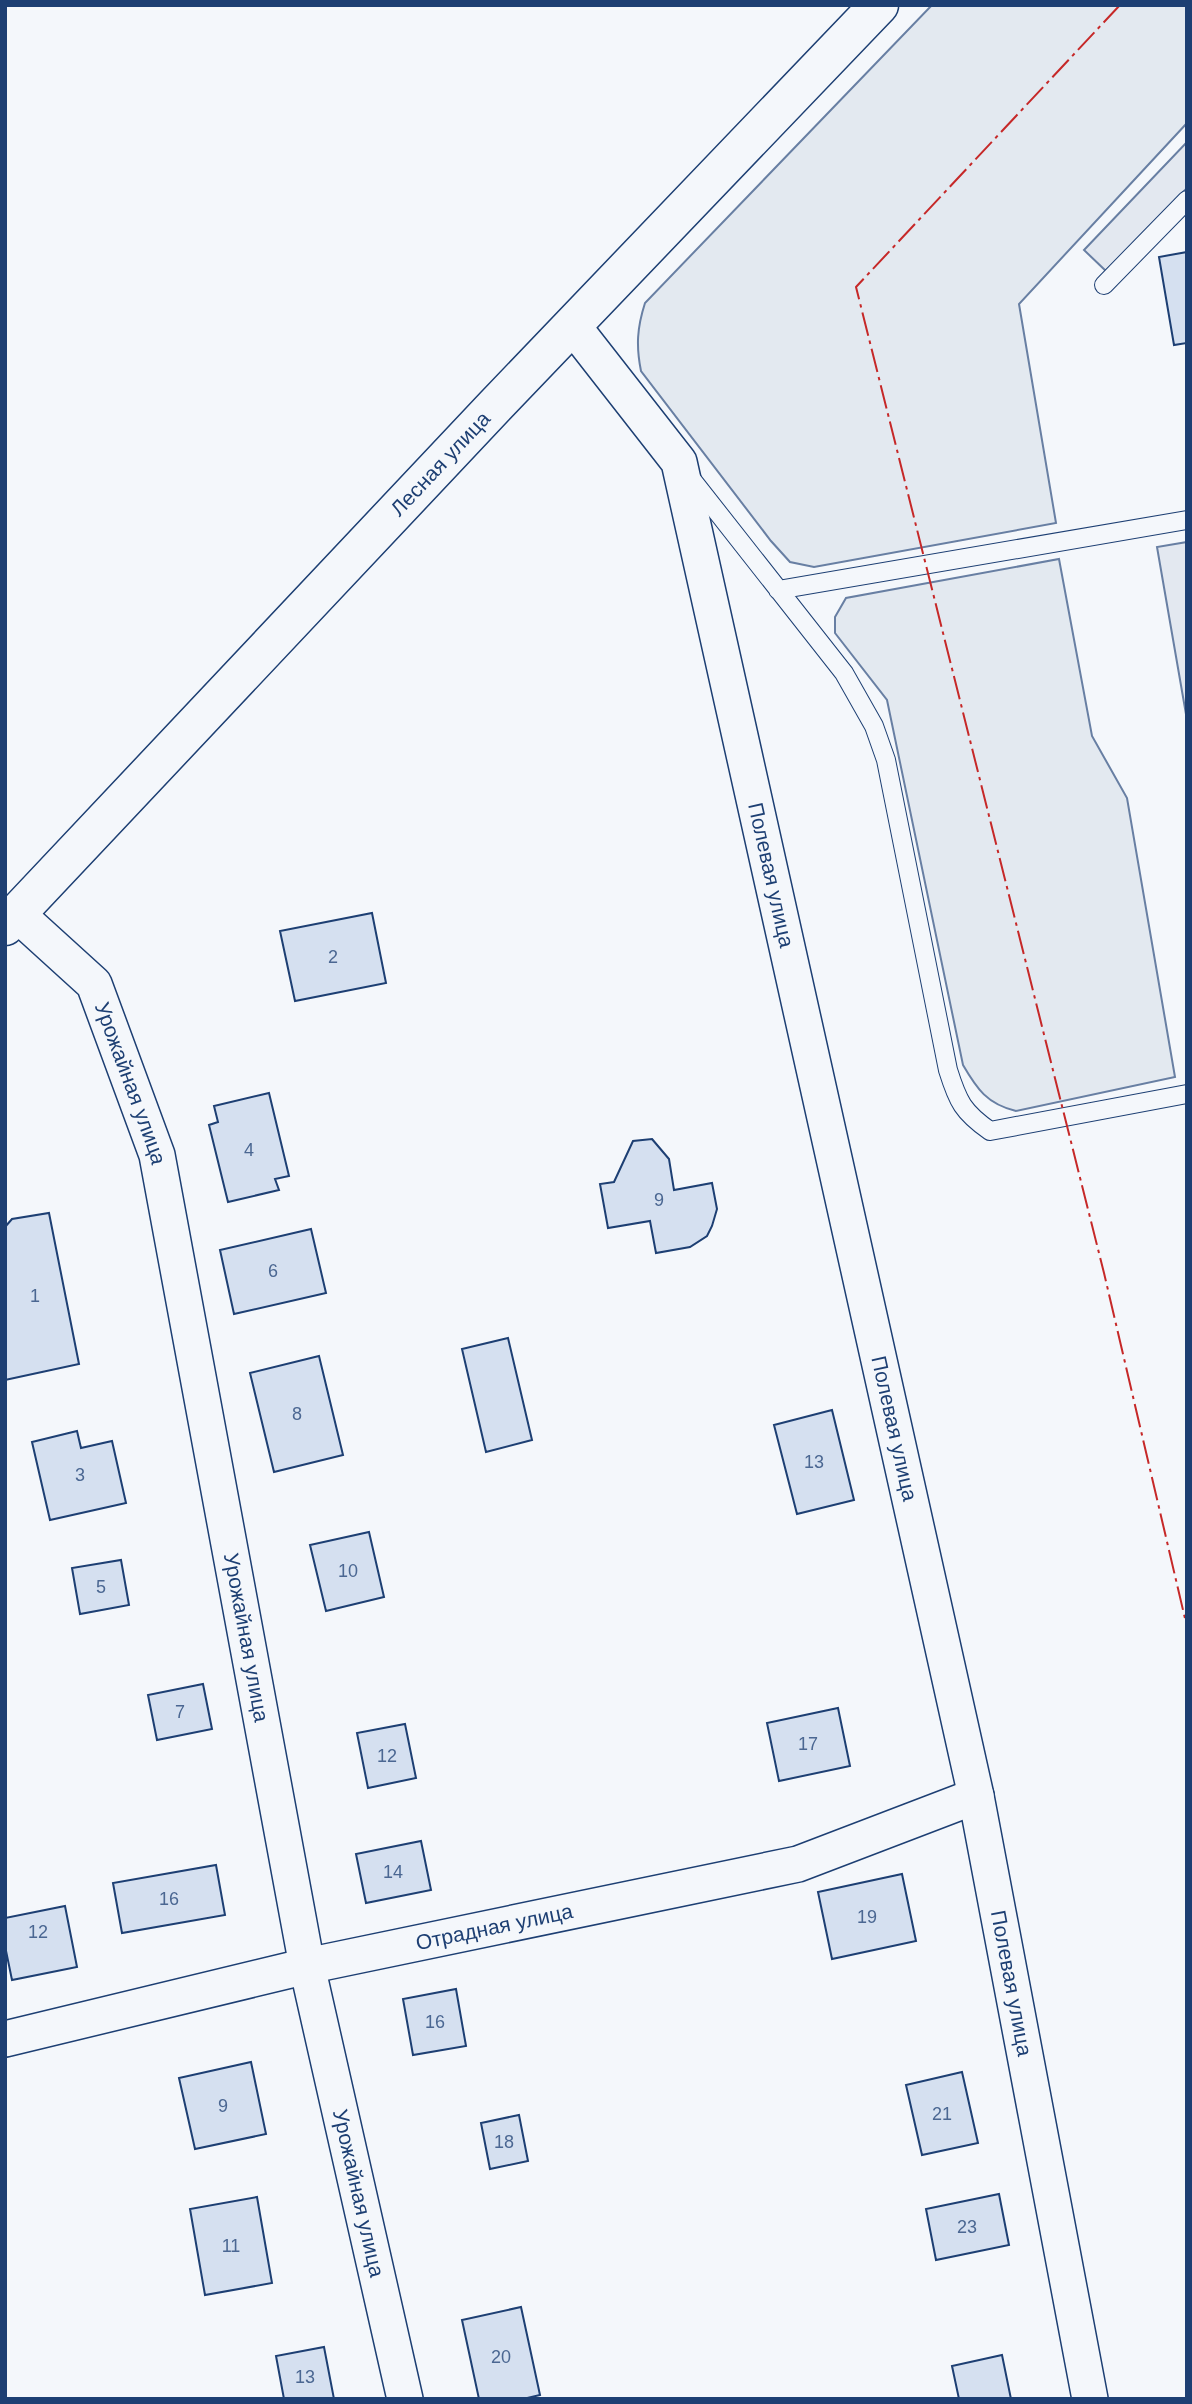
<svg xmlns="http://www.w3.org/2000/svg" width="1192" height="2404" font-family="Helvetica,sans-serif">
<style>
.green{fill:#e3e9f0;stroke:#687fa3;stroke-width:2}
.parking{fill:#e3e8f0;stroke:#687fa3;stroke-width:2}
.building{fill:#d5e0f0;stroke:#1d3f73;stroke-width:2}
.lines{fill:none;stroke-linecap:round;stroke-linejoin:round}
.service-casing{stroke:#1d3f73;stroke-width:20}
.minor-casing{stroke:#1d3f73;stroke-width:38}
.secondary-casing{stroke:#1d3f73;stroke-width:41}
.service{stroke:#f4f7fb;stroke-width:18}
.minor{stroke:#f4f7fb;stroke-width:35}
.secondary{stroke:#f4f7fb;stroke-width:38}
.power{stroke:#c62828;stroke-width:2;stroke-dasharray:24 5 3.5 5;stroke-linecap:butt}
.labels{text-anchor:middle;stroke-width:5;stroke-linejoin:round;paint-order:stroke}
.number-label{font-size:18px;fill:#4b6792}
.street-label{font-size:21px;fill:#1d3f73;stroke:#f4f7fb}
</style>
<rect width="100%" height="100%" fill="#f4f7fb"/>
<path class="green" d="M932 5H1187V123L1019 304 1056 523 814 567 790 562 771 541 641 371C636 346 637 328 645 303Z
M1059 559 1092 736 1127 798 1175 1077 1016 1111C987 1104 977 1089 963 1065L887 700 835 633V617L846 598Z"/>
<path class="parking" d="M1187 142V188L1107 272 1084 250Z
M1187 542V720L1157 547Z"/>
<path class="building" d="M1187 252V343L1174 345 1159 257Z
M372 913 386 983 295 1001 280 931Z
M269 1093 289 1176 275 1179 279 1190 228 1202 209 1125 218 1122 214 1106Z
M652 1139 669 1159 674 1190 712 1183 717 1209 712 1226 707 1236 690 1247 656 1253 650 1221 608 1228 600 1184 614 1182 633 1141Z
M49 1213 79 1364 5 1380V1227L12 1219Z
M311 1229 326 1293 234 1314 220 1250Z
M508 1338 532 1440 486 1452 462 1349Z
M319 1356 343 1455 274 1472 250 1373Z
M832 1410 854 1500 797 1514 774 1425Z
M77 1431 81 1448 112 1441 126 1503 50 1520 32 1442Z
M369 1532 384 1597 326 1611 310 1545Z
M121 1560 129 1605 80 1614 72 1568Z
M203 1684 212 1729 157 1740 148 1695Z
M838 1708 850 1766 779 1781 767 1723Z
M405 1724 416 1778 368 1788 357 1733Z
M421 1841 431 1890 366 1903 356 1854Z
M216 1865 225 1915 122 1933 113 1883Z
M902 1874 916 1941 832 1959 818 1892Z
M65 1906 77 1967 12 1980 5 1946V1918Z
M456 1989 466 2046 413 2055 403 1999Z
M251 2062 266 2134 195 2149 179 2078Z
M962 2072 978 2143 922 2155 906 2085Z
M519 2115 528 2161 490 2169 481 2123Z
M999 2194 1009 2245 936 2260 926 2209Z
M257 2197 272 2283 205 2295 190 2209Z
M521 2307 540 2395 523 2399H479L462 2320Z
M324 2347 334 2399H284L276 2356Z
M1002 2355 1011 2399H959L952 2366Z"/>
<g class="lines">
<g class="service-casing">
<path id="service" d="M1104 285 1187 200
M689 476 844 673 874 726 886 760 948 1070C958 1102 963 1112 990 1131L1187 1094
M778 590 1187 520"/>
</g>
<g class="minor-casing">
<g id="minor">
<path id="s1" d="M572 325 679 462 976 1796 1090 2399"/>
<path id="s2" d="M17 914 94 984 157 1155 307 1966 405 2399"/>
<path id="s3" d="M5 2039 307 1966 798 1864 976 1796"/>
</g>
</g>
<g class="secondary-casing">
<g id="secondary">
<path id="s4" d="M5 926 494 407 879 5"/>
</g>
</g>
<use href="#service" class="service"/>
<use href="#minor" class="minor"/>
<use href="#secondary" class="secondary"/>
<path class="power" d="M1120 5 856 287 1104 1273 1187 1627"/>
</g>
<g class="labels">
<g class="number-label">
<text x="333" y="963">2</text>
<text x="249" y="1156">4</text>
<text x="659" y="1206">9</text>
<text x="273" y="1277">6</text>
<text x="35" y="1302">1</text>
<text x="297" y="1420">8</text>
<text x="814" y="1468">13</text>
<text x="80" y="1481">3</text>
<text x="348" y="1577">10</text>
<text x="101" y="1593">5</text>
<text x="180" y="1718">7</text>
<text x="808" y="1750">17</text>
<text x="387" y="1762">12</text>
<text x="393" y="1878">14</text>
<text x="169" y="1905">16</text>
<text x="867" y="1923">19</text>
<text x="38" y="1938">12</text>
<text x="435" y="2028">16</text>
<text x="223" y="2112">9</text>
<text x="942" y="2120">21</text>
<text x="504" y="2148">18</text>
<text x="967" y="2233">23</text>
<text x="231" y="2252">11</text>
<text x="501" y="2363">20</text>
<text x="305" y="2383">13</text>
</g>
<g class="street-label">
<text dy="7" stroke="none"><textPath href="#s4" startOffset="635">Лесная улица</textPath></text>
<text dy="7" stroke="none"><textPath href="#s1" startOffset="597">Полевая улица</textPath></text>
<text dy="7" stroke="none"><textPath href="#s2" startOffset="210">Урожайная улица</textPath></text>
<text dy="7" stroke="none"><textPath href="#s1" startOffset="1164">Полевая улица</textPath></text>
<text dy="7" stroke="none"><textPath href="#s2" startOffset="777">Урожайная улица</textPath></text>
<text dy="7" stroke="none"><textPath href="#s3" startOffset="502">Отрадная улица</textPath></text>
<text dy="7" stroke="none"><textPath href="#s1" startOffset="1731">Полевая улица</textPath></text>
<text dy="7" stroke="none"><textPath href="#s2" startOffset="1344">Урожайная улица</textPath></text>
</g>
</g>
<rect width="1192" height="2404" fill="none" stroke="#1d3f73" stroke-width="14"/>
</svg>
